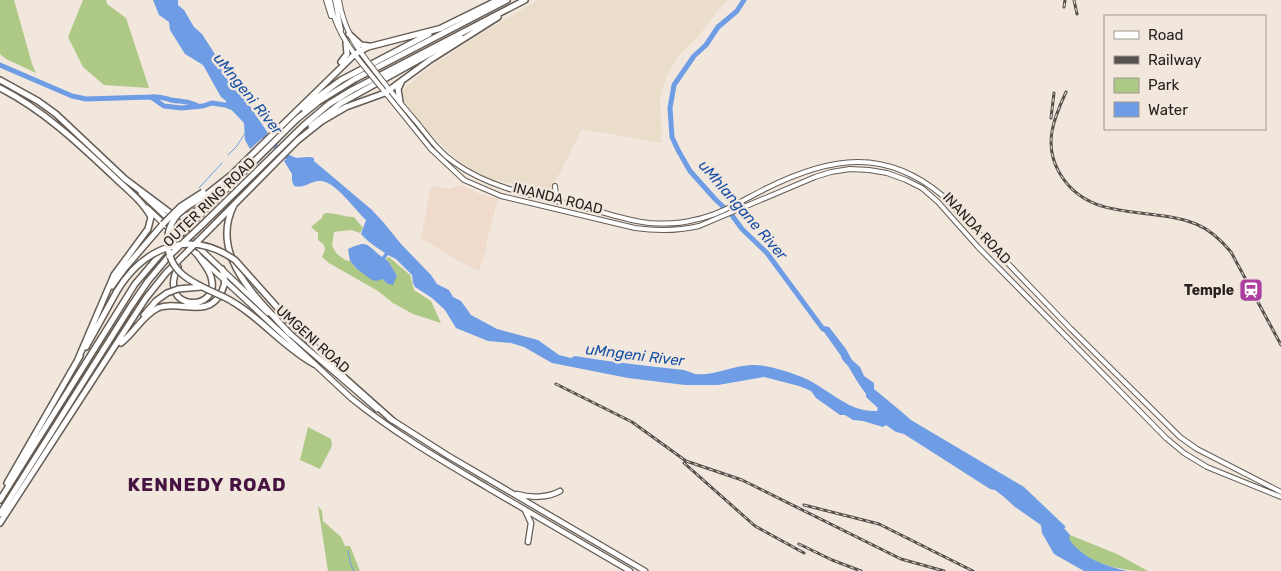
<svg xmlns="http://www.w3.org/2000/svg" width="1281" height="571" font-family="Rubik,sans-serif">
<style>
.commercial{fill:#efdacc}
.industrial{fill:#eaddc9}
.green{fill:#aec886}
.water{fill:#6e9de6}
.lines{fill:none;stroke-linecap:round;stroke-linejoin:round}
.stream{stroke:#6e9de6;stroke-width:1}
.river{stroke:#6e9de6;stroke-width:5}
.secondary-casing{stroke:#655d55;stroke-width:6}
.trunk-casing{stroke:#655d55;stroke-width:7}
.motorway-casing{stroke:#655d55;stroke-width:8}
.secondary{stroke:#fff;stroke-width:4}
.trunk{stroke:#fff;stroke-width:4.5}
.motorway{stroke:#fff;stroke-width:5}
.rail-casing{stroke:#57514d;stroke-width:3}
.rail{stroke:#f1e7dd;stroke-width:1;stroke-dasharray:4;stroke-linecap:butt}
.secondary-bridge-casing{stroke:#655d55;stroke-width:6;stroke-linecap:butt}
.motorway-bridge-casing{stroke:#655d55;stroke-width:8;stroke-linecap:butt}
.secondary-bridge{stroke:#fff;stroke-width:4}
.motorway-bridge{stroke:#fff;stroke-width:5}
.labels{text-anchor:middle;stroke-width:5;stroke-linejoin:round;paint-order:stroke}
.street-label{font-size:14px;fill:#26221f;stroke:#f1e7dd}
.poi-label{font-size:14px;font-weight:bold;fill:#26221f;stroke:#f1e7dd;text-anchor:end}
.water-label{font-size:15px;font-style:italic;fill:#1851a7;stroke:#f1e7dd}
.district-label{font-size:19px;font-weight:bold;letter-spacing:1px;fill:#461341;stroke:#f1e7dd}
</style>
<rect width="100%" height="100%" fill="#f1e7dd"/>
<path class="commercial" d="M461 185 480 194 498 199 486 243 487 247 479 271 457 260 421 238 431 186 450 189Z"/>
<path class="industrial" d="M538 0H728L719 9 700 34 678 56 666 77 660 99 662 143 582 129 550 192 491 179 472 170 454 157 421 124 404 103 401 92 422 73 480 34Z"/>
<path class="green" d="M0 0H14L32 64 36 73 6 59 0 54Z
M83 0H106L107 4 126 18 149 88 104 85 83 67 68 37Z
M327 213C337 213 344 217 354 217L363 228 360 233 351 230 334 232 332 246 337 254 345 260 350 261 357 269 382 279 388 284 397 276 389 262 385 259 389 257 410 275 414 290 431 301 441 323 413 314 393 303 378 291 329 263 322 257 325 250 324 245 318 240V233L311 227 322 218 323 214Z
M308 427 331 439 332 446 320 469 300 460Z
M318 506 322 511 323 521 341 537 345 546H350L360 571H328Z
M1070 535 1117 554 1148 571C1119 571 1087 564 1068 539Z"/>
<path class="water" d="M153 0H178V5L184 10 194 27 202 34 218 59 224 62 231 71 237 84 249 99V105L268 133 250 149 245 140 244 123 226 104V101L221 97 203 65 185 54 170 30 169 22 159 15Z
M290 155C298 161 306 155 314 158V161L372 210 384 223 401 244 431 275 437 284 449 290 453 297 461 301 471 315 497 329 538 340 559 355 571 358 575 356C611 362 648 366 684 370 688 371 691 373 695 374 714 376 732 366 751 365 766 364 788 372 802 377 827 387 848 413 877 411L878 408 866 397V394C859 385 854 376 848 366 845 362 842 361 841 356L819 325 829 327 846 349 852 360 860 367 864 376 874 383V389C886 399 899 409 911 420L1024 487 1066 527 1064 528 1070 535 1069 539C1082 558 1105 566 1127 571H1084L1054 554 1042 533 1041 525 1015 507 1004 497 995 490 990 489 904 434 896 432 886 425 883 427 863 421 853 420 845 415H840L816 398 811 391 799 386 764 377 718 385H685L628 378 552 363 524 347 511 343 488 341 456 328 445 310 432 298 415 287 413 283 412 275 396 259 388 255 385 259 389 262 397 276 393 285 388 284 382 279 376 281 372 280 357 269 350 261 348 249C369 239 366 245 382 257L385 253C376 247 368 242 361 234L366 220C355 210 336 182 321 181 311 180 305 189 294 186L292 181V174L284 161Z"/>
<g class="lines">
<path class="stream" d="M228 155 236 147 246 132
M199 188 222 163
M348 551 351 565 354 571"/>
<path class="river" d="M744 0 737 11 718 27 706 45 694 56 674 85 670 108 672 137 678 150 690 171 715 199 731 214 742 229 767 253 823 329
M0 65 72 96 86 99 151 97 164 106 181 108 203 106 212 103 225 105 233 108
M151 97C159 96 164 98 171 100 181 102 185 100 196 105
M259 132 292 161"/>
<g class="secondary-casing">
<path id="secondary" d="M326 0 331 16
M330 0C334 26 347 45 363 65
M335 0 341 30
M339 0C343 25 353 43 368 62
M385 84C396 98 407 111 419 125 430 139 440 153 455 163 492 190 542 197 586 208 607 213 628 221 649 223 664 224 680 224 694 220 720 215 743 200 767 188 830 157 885 147 943 196L1071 329 1180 437 1197 449 1281 492
M380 86 431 149 464 180 501 196 635 228C656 231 678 231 699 226L815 177 831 172 850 169 869 170 887 173 906 180 922 188 938 202 978 247 1166 438 1184 453 1207 467 1281 497
M555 186 556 195 561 201"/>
</g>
<g class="trunk-casing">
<path id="trunk" d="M141 193 268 313
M147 208 351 398C394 433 441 460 488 488 536 516 583 544 630 571
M288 332 377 409
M389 418 447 455 645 571
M517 494C530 498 548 498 560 491
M525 510 531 523 528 542"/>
</g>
<g class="motorway-casing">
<path id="motorway" d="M439 29 498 0
M349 34 361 45 369 46
M341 62 347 54 346 43
M0 80 38 101 56 114 125 179 173 215C193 222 210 199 222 185
M0 88C43 110 77 142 112 175 125 188 142 200 151 217L148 229 114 275 78 359
M400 102 398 89 401 83
M303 108 341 80 429 34
M311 126 341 103 460 37
M206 195 230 176 355 54 368 47 442 28
M234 205C208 256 259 300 290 334
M197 218 297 119 318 102 355 79 507 0
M202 225 303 126 329 104 352 90 525 0
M207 232 298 140 322 121 346 107 385 93 430 60 498 17
M178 267C156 312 222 313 211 277 209 269 202 262 197 254
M112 286 125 268 163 224
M224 297C258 314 281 346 314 364
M144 315 156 301 167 293
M292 324 346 379 392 420
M121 343C134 333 143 315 158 308 179 299 208 321 222 291 226 283 225 277 222 269
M86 347 117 291
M7 483 80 356
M0 500 135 284 164 250
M0 514 131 306 148 281 169 256
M0 523 146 298 166 273 185 254"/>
</g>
<use href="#secondary" class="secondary"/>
<use href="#trunk" class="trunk"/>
<use href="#motorway" class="motorway"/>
<g class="rail-casing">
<path id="rail" d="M1074 0 1077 14
M1064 7 1065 0
M1066 92C1054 118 1043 144 1059 172 1088 224 1149 205 1196 224 1211 230 1221 240 1231 252L1281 345
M1051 118 1054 93
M556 384 632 422 686 461 742 480 901 559 944 571
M684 463 755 526 804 553
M804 505 879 524 973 571
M799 544 832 560 861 571"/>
</g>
<use href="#rail" class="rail"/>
<g class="secondary-bridge-casing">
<path id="secondary-bridge" d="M368 62 385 84
M363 65 380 86"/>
</g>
<g class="motorway-bridge-casing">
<path id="motorway-bridge" d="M206 195C195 202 182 208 175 218 162 236 167 262 183 275 195 285 211 291 224 297
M163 224 181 206 203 192
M168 246 197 218
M185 254 207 232
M169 256 202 225
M117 291C144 247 190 228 235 260L292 324
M167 293 178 289 201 287"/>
</g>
<use href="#secondary-bridge" class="secondary-bridge"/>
<use href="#motorway-bridge" class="motorway-bridge"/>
</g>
<defs>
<g id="station-square" transform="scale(1.25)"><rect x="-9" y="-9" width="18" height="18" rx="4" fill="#ab40a0" stroke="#f1e7dd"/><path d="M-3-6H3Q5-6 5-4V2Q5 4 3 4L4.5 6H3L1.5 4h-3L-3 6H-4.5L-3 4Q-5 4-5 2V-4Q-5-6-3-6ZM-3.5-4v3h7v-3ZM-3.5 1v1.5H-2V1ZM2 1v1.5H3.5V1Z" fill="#fff"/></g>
</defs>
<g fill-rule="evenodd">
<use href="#station-square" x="1251" y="290"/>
</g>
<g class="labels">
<g class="street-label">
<text transform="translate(558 198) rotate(14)" y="5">INANDA ROAD</text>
<text transform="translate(209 202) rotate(-44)" y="5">OUTER RING ROAD</text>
<text transform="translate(977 228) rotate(47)" y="5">INANDA ROAD</text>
<text transform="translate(313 339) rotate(42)" y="5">UMGENI ROAD</text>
</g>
<g class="poi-label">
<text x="1234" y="295">Temple</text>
</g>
<g class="water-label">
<text transform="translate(248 94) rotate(51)" y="5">uMngeni River</text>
<text transform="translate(743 210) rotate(49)" y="5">uMhlangane River</text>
<text transform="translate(635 355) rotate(7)" y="5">uMngeni River</text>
</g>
<g class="district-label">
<text x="207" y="491">KENNEDY ROAD</text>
</g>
</g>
<rect x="1104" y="15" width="162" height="115" fill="#f1e7dd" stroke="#a09891"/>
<rect x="1114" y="31" width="25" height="8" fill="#ffffff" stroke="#a09891"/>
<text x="1148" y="40" font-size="15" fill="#26221f">Road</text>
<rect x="1114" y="56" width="25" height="8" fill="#57514d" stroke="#a09891"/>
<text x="1148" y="65" font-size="15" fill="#26221f">Railway</text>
<rect x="1114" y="78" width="25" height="15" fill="#aec886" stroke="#a09891"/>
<text x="1148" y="90" font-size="15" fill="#26221f">Park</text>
<rect x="1114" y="102" width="25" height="15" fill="#6e9de6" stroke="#a09891"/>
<text x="1148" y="115" font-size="15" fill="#26221f">Water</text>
</svg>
